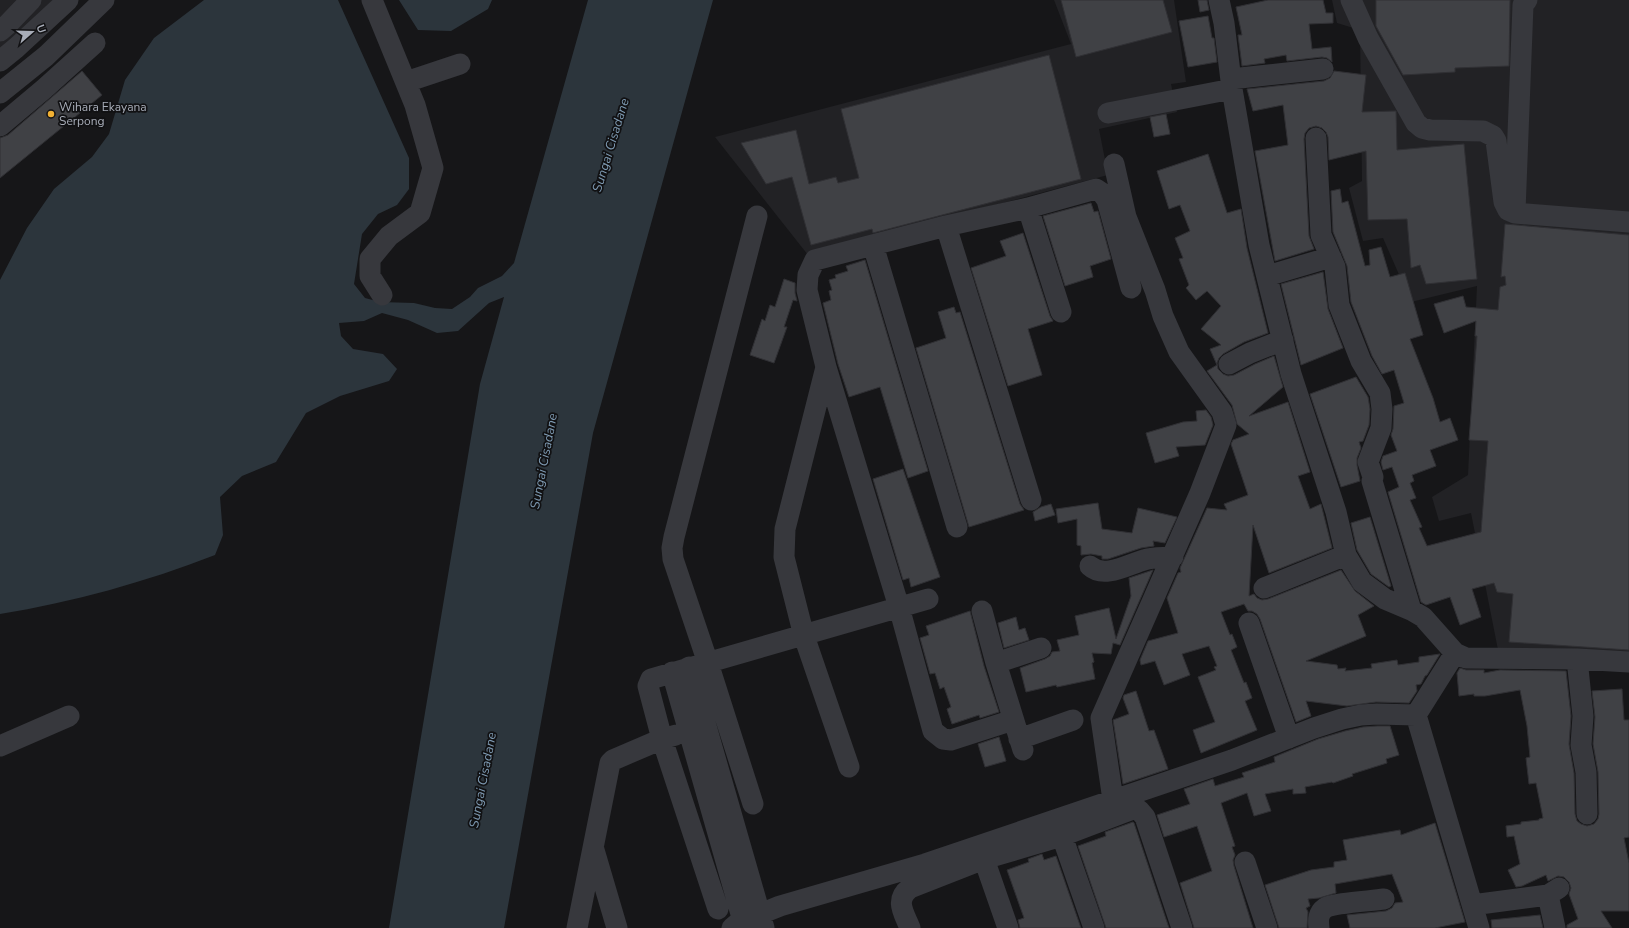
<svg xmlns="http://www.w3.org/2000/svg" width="1629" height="928" font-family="'Nunito Sans',sans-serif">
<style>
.built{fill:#222225}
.water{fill:#2c353c}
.building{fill:#404145;stroke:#303034}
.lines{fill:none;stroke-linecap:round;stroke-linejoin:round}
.minor{stroke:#37383d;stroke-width:21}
.poi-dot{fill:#f2b134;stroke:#111113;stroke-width:1.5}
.labels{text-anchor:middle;stroke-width:3.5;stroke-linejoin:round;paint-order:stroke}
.poi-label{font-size:12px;fill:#a8adb8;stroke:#111113;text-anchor:start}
.water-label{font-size:13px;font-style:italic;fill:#7f9bb3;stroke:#111113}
</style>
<rect width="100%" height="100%" fill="#161618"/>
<path class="built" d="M0 0H59L0 52Z
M1054 0H1174L1186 82 1171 84 1177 112 1099 129 1108 175 808 255 715 137 1071 44Z
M1332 0H1629V666L1500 660 1471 513 1439 521 1432 497 1468 475 1477 286 1411 302 1383 238 1363 241 1349 188 1362 181 1360 30 1337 23Z"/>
<path class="water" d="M204 0H338L409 158V189L397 205 378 214 362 234 354 284 365 298 380 302 414 303 435 308 452 309 470 297 478 288 502 276 514 263 588 0H713L593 433 504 928H389L480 384 504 297 489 303 458 331 437 333 408 320 382 313 364 321 339 323 341 336 353 349 383 354 397 369 389 381 340 396 306 413 276 462 242 476 220 497 223 535 215 555C146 582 73 602 0 614V280L27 228 54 189 92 157 109 134 125 80 154 38Z
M399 0H492L488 9 451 31 418 30Z"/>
<path class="building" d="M1061 0H1163L1172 32 1076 57Z
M1198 0H1207L1209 10 1200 12Z
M1268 0H1323L1326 13H1333V23L1309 24 1312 49 1331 47 1332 62 1327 58 1322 57 1287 61 1286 55 1264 59 1265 63 1242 66 1238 35H1242L1236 7Z
M1376 0H1510L1509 66 1455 68V72L1403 75 1376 26Z
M1208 16 1212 38H1214L1217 62 1188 67 1179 21Z
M1049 55 1081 179 873 233 872 229 811 245 792 177 766 184 741 143 796 130 809 184 836 177 838 183 859 178 841 109Z
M82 71 102 95 0 178V138L8 135Z
M1334 71 1366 75 1362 112 1396 111 1397 150 1464 144 1477 279 1426 284 1420 265 1411 268 1407 219 1368 220 1366 151 1329 160 1328 137 1326 132 1322 128 1316 126 1309 128 1305 133 1304 139 1309 236 1314 249 1275 261 1255 151 1288 145 1283 105 1253 111 1247 89 1324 81 1330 78Z
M1166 114 1170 134 1154 137 1150 117Z
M1208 154 1227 213 1241 209 1247 248 1268 333 1244 342 1223 354 1219 358 1217 363 1218 369 1223 374 1228 376 1234 375 1255 364 1274 356 1283 387 1249 416 1288 402 1310 472 1298 476 1310 509 1321 504 1332 548 1269 573 1253 525 1249 596 1254 594 1257 598 1262 600 1268 599 1341 570 1355 591 1374 606 1358 615 1366 636 1306 661 1337 665 1338 669 1346 668 1345 671 1372 668 1371 664 1397 660 1398 665 1419 662V657L1440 654 1427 675 1425 676 1421 684 1416 685 1417 691 1409 703 1376 702 1347 706 1306 701 1311 716 1296 722 1260 619 1257 614 1252 611H1248L1244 604 1221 612 1230 635 1232 634 1237 647 1231 650 1244 683 1246 682 1252 698 1245 701 1257 730 1201 753 1193 730 1215 722 1198 677 1216 670 1214 667 1217 666 1209 646 1182 654 1190 675 1164 685 1155 661 1141 665 1140 660 1148 641 1178 633 1167 598 1178 573 1181 572 1180 568 1207 508 1227 510 1224 504 1248 495 1231 444 1233 440 1249 434 1237 424 1232 405 1207 371 1217 365 1210 349 1221 345 1201 329 1221 306 1207 291 1196 300 1186 288 1189 285 1179 259 1183 258 1175 238 1190 231 1180 205 1169 209 1157 171Z
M1340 189 1342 203 1348 201 1365 266 1370 265 1369 250 1381 247 1390 277 1405 273 1423 335 1410 339 1433 398 1440 422 1450 418 1458 440 1430 450 1436 466 1412 475 1414 481 1410 483 1416 498 1410 500 1422 527 1419 528 1427 546 1481 532 1488 441 1469 440 1477 336H1475L1476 321 1444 333 1434 304 1463 296 1466 307 1498 310 1500 287 1506 285 1505 276 1501 277 1505 224 1629 235V650L1509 642 1513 594 1497 592 1494 583 1472 589 1481 617 1460 625 1450 597 1426 605 1421 602 1388 492 1399 487 1392 467 1383 470 1381 462 1383 456 1397 451 1391 435 1393 429 1394 406 1404 403 1394 370 1382 374 1372 356 1351 302 1347 266 1333 232 1331 191Z
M1091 203 1094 212 1098 211 1111 259 1090 266 1093 277 1065 286 1043 216Z
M1023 233 1050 316 1053 321 1028 329 1042 375 1008 386 971 268 1006 256 1000 241Z
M865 260 928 471 908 478 880 387 849 397 838 364 823 303 831 300 829 291 832 290 829 280 836 278 835 275 848 271 846 266Z
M1323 272 1328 309 1343 348 1301 365 1281 284Z
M784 279 795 283V293L797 301 793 300 784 327H787L774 363 750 355 762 319 765 321 770 305 775 307Z
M954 307 956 313 960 312 1020 504 1024 510 969 527 916 348 946 338 938 312Z
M1356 377 1368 397 1370 409 1369 425 1363 441 1359 442 1361 448 1357 458V465L1360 481 1341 487 1310 394Z
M1206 410 1211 417 1213 425 1205 445 1176 447 1179 456 1155 463 1146 433 1183 422 1197 421 1196 411Z
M903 469 940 577 911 587 909 578 903 580 873 479Z
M1098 503 1102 529 1132 533 1138 508 1177 517 1165 543 1153 541 1154 546 1141 548 1108 559H1102V556L1091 554 1081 555V546L1077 545V519L1058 523 1056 509Z
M1051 504 1055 515 1035 521 1033 512 1041 507Z
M1370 517 1391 586 1389 587 1371 574 1357 550 1351 523Z
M1153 570 1120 645 1113 643 1111 654 1092 653 1094 662 1092 663 1095 679 1057 687 1056 685 1026 692 1020 668 1045 659 1050 656 1052 652 1060 651 1057 640 1079 635 1075 616 1109 608 1116 639 1131 596 1129 578Z
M970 611 984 666 999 712 980 718 979 715 952 724 947 709 951 707 944 687 940 689 935 673 930 674 920 638 929 635 926 626Z
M1016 617 1019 630 1025 628 1029 640 1004 648 998 623Z
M1460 668 1466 670H1484V673L1500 670 1566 671 1571 716 1569 744 1574 773 1575 814 1577 821 1581 824 1587 826 1594 824 1598 819 1599 814 1598 772 1593 744 1595 717 1592 691 1622 689 1624 720H1629V837L1624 838 1629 863V911H1601L1612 928H1567V925L1578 919 1569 894 1571 888 1569 882 1564 877 1558 876 1548 881 1546 875 1522 886 1516 887 1508 870 1520 864 1514 836 1507 837 1506 826 1521 824V822L1539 820V819L1543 818 1536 783 1529 784 1526 758 1530 757 1527 726 1520 690 1485 696H1474V694L1459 696 1457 673Z
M1136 691 1149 731 1154 730 1168 769 1123 784 1113 720 1129 714 1123 698 1124 695Z
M1377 726H1390L1399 755 1386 759 1387 763 1352 774 1353 776 1333 783 1332 782 1305 787 1306 793 1293 794V789L1265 794 1271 811 1254 816 1247 793 1221 803 1235 846 1232 847 1235 855 1233 860 1234 866 1253 928H1194L1180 883 1212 871 1197 826 1164 837 1157 815 1190 804 1184 789 1213 779 1215 786 1244 777 1242 773 1275 762 1274 757 1318 739 1345 731 1363 727Z
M999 737 1006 761 985 767 978 744Z
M1133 822 1134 823 1169 928H1106L1078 846 1106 836 1105 832Z
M1435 823 1465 922 1435 928H1350L1347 915 1386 911 1392 908 1395 903 1403 902 1392 874 1335 884 1336 893 1319 898 1308 899 1310 906 1306 908 1308 912 1307 928H1279L1265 885 1311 870 1334 867V862L1347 860 1343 840 1400 830 1401 835Z
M1042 854 1044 860 1056 856 1081 928H1020L1018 920 1024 918 1007 870 1029 862 1028 859Z
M1540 915 1543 928H1492L1491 920Z"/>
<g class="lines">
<path class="minor" d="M372 0 415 105 433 168 420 213 389 236 370 259V276L382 295
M1219 0 1224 23 1232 89 1259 245 1291 374 1336 512 1346 555 1362 582 1385 599 1411 610 1423 617 1455 653 1466 658 1577 659 1629 662
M1351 0 1368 38 1416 123 1422 128 1430 130 1483 131 1493 136 1496 141 1504 202 1508 210 1515 213 1629 222
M0 31 7 25 31 0
M0 61 16 48 68 0
M1231 79 1323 69
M406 82 460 64
M0 93 46 56 104 0
M1108 113 1232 89
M0 126 44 89 95 43
M1316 138 1321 235 1335 267 1339 305 1361 361 1380 393 1382 409 1381 428 1368 462 1373 477 1372 481 1411 610
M1028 208 1061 312
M1515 211 1523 5 1527 0
M946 226 1031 500
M873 245 957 527
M1267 276 1331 257
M1229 364 1250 353 1283 340
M826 367 785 529 784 557 804 636 849 767
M1090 566C1104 579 1129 564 1144 560 1153 557 1164 558 1173 557
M1264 588 1346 555
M982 611 996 663 1023 750
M1249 623 1289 738
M1577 659 1583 716 1581 745 1586 772 1587 814
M996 663 1041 648
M689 667 764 928
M672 672 745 928
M1416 715 1455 653
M1013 720 951 740 943 739 933 731 899 607 826 367 807 290 808 275 815 260 946 226 1028 208 1096 189 1102 193 1107 200 1131 288
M1019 739 1073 720
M0 746 69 716
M1113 800 1101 718 1200 493 1226 425 1222 412 1179 352 1163 316 1155 290 1126 217 1114 164
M753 804 708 663 673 559 672 548 674 537 757 216
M1062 836 1094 928
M594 850 617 928
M984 859 1008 928
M1245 862 1267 928
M1548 895 1555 928
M1472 905 1548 895 1559 888
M718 909 662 739 648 686 651 679 928 599
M577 928 610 763 613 760 662 739 676 735
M732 928 738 923 780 906 925 864 1232 760 1314 728 1342 719 1361 715 1377 714 1416 715 1479 928
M910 928C904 913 894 900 910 888L984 859 1062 836 1133 809 1139 810 1145 817 1182 928
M1319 928C1318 920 1318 913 1325 908 1333 903 1371 901 1384 899"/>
</g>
<circle class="poi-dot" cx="51" cy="114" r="4"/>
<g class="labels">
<g class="poi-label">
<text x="59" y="111">Wihara Ekayana<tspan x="59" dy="14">Serpong</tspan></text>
</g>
<g class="water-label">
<text transform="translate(610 145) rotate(-73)" y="5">Sungai Cisadane</text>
<text transform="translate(543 461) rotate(-79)" y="5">Sungai Cisadane</text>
<text transform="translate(482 780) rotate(-79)" y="5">Sungai Cisadane</text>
</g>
</g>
<g transform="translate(32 32) rotate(70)" stroke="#111113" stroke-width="3" paint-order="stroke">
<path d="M0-3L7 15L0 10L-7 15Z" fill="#a8adb8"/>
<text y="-6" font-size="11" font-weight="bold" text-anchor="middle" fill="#a8adb8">U</text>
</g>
</svg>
